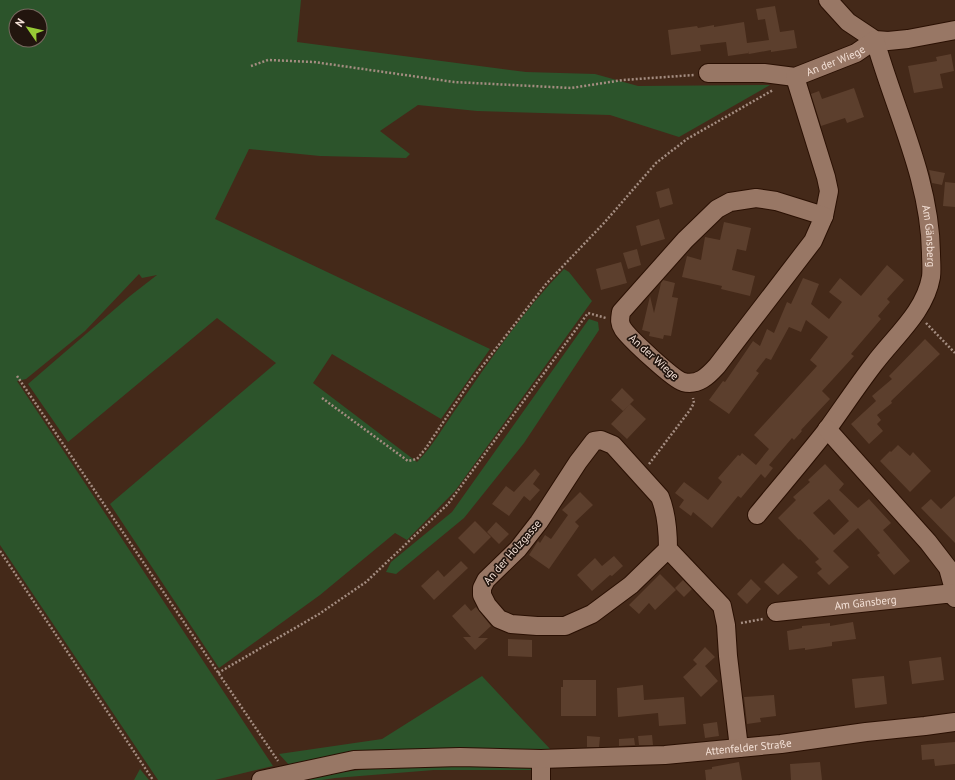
<svg xmlns="http://www.w3.org/2000/svg" width="955" height="780" font-family="'PT Sans',sans-serif">
<style>
.green{fill:#2c542b;fill-rule:evenodd}
.building{fill:#5c3f2d;fill-rule:evenodd}
.lines{fill:none;stroke-linecap:round;stroke-linejoin:round}
.minor-casing{stroke:#2a1003;stroke-width:20}
.path{stroke:#a48d81;stroke-width:2.5;stroke-dasharray:2 2;stroke-linecap:butt}
.minor{stroke:#987765;stroke-width:18}
.labels{text-anchor:middle;stroke-width:3.5;stroke-linejoin:round;paint-order:stroke}
.street-label{font-size:11px;fill:#f4e1d7;stroke:#22150e}
</style>
<rect width="100%" height="100%" fill="#442919"/>
<path class="green" d="M0 0H301L297 42 526 72 595 74 638 86 770 85 679 137 610 115 477 111 418 105 380 131 410 154 406 158 320 156 249 149 215 219 490 349 441 419 332 354 313 383 417 462C434 445 444 425 458 406 491 359 524 310 564 269L569 272 592 301 455 491 407 540 395 533 320 595 219 668 110 504 276 363 217 318 68 442 28 384 130 296 157 275 142 278 139 274 85 331 26 379 17 381 273 766 215 780H158L0 545ZM16 16H40V40H16Z
M589 319 598 322 599 330 524 443 464 518 396 574 386 572 391 562 452 512Z
M482 676 551 750 391 754 290 766 279 754 382 739Z
M532 765 535 770H434L335 778 322 780H294L333 773 398 766Z
M140 769 149 780H134Z"/>
<path class="building" d="M775 6 780 32 794 30 797 48 771 52V50L749 54 748 51 749 53 728 56 726 42 700 45 701 51 671 55 668 30 697 26 698 28 714 25V27L744 22 747 43 769 40 765 19 758 20 756 9Z
M951 54 954 71 940 74 943 88 914 93 908 66 937 61 936 57Z
M854 88 864 117 847 123 845 118 821 126 811 94 819 91 822 99Z
M929 170 945 173 942 185 932 183Z
M945 182 955 183V207L943 206Z
M669 188 673 204 660 208 656 192Z
M659 219 665 239 641 246 636 226Z
M724 222 751 228 746 251 737 249 732 270 755 276 750 296 721 289 722 286 682 277 687 256 701 260 705 237 720 240Z
M637 249 641 265 628 269 623 253Z
M621 262 627 283 601 290 596 269Z
M887 265 904 280 887 299 890 302 878 316 881 319 851 354 854 356 822 391 830 399 801 430 802 431 794 440 792 438 769 465 773 468 765 478 761 474 741 498 738 496 712 528 693 512 691 516 679 507 684 500 675 493 684 482 708 500 722 482 718 478 738 455 740 456 742 453 756 465 769 449 754 435 817 366 810 360 828 337 806 320 801 332 789 327 771 360 766 358 756 371 759 373 729 414 709 400 723 381 725 382 753 341 760 346 767 329 774 333 787 302 791 304 803 278 819 284 811 304 829 319 842 302 829 292 840 278 861 296Z
M663 280 675 283 672 297 678 298 671 336 664 335 663 339 649 336 650 332 642 330 650 296 654 313 661 283Z
M925 339 940 354 891 401 892 403 877 415 881 420 877 424 883 431 869 444 851 424 876 401 872 396 892 379 889 376Z
M622 388 634 400 623 411 611 400Z
M630 404 646 419 627 439 611 424Z
M898 445 910 456 913 452 931 471 910 492 880 461 890 451 891 452Z
M825 464 844 484 839 490 858 508 869 499 891 523 883 530 910 561 894 575 877 555 880 553 858 528 833 551 849 567 829 585 817 573 822 569 815 562 819 559 800 539 799 540 778 518 796 500 793 497 810 482 808 480ZM829 499 849 521 834 535 813 513Z
M535 469 540 474 533 484 540 490 530 501 524 496 509 516 492 504 506 486 514 492Z
M580 492 593 505 575 522 579 526 549 569 529 555 538 541 540 543 545 535 551 539 568 515 562 510Z
M955 496V543L921 508 931 499 941 509Z
M475 521 491 537 474 554 458 538Z
M496 522 509 534 499 544 487 532Z
M614 556 623 566 612 576 610 575 592 591 577 575 595 558 602 566Z
M461 561 468 568 434 600 421 586 438 570 444 577Z
M783 563 798 577 778 595 764 582Z
M660 574 676 590 655 610 649 603 639 614 629 605Z
M751 579 761 589 747 604 737 594Z
M683 580 692 589 684 597 675 588Z
M465 604 471 611 476 607 491 626 478 638H488L475 650 463 637H471L452 616Z
M853 622 856 639 832 642V646L805 650V648L789 650 787 631 802 628V626L830 623V626Z
M508 639 532 640V657L508 656Z
M705 647 715 657 705 666 718 681 701 697 683 677 697 664 693 660Z
M941 657 944 680 912 684 909 661Z
M884 676 887 704 855 708 852 679Z
M563 680H596V716H561V687H563Z
M643 685 644 700 684 697 686 724 659 726 658 713 618 717 617 688Z
M774 695 776 716 760 718 761 722 747 724 744 697Z
M717 722 719 736 705 738 703 724Z
M652 735 653 745H639L638 736Z
M587 736 600 737 599 747H587Z
M634 738 635 745 619 746V739Z
M955 742V764L935 766 934 759 922 760 921 745Z
M739 762 742 780H706L705 770 712 769V767Z
M820 762 822 780H791L790 764Z"/>
<g class="lines">
<g class="minor-casing">
<g id="minor">
<path d="M828 0 848 22 875 40 888 41 908 39 955 30"/>
<path id="s1" d="M708 73H764L795 77 856 53 875 40C895 111 930 179 931 253 931 261 932 270 931 277 925 312 894 337 874 364 857 386 842 409 826 431 804 459 780 487 757 515"/>
<path d="M795 77 826 177 829 191 824 216"/>
<path d="M756 198 776 201 824 216 813 241 717 366C708 376 698 386 683 382 673 379 630 339 623 329 619 323 620 319 621 312L685 240 717 209 730 202Z"/>
<path d="M827 429 928 542 948 568 955 593"/>
<path d="M668 549C668 531 667 514 660 497L613 445 601 440 594 441 578 462 539 522 518 549 486 580 482 588V595L487 605 499 619 511 624 537 626H565L592 614 631 585 668 549 722 606 726 625 728 656 739 748"/>
<path id="s2" d="M776 612 954 593 955 598"/>
<path d="M541 759V780"/>
<path id="s3" d="M261 780 354 760 460 757 541 759 665 755 781 744 866 732 925 726 955 722"/>
</g>
</g>
<path class="path" d="M251 66 268 60 314 62 454 82 571 88 623 80 694 75
M926 323 955 353
M17 376 278 761
M322 398 408 461 417 459 426 448 470 382 546 284 604 223 656 163 687 139 773 90
M649 464 690 410 694 403 693 398
M0 551 153 780
M741 623 763 619
M218 673 319 614 366 582 448 504 588 313 606 318"/>
<use href="#minor" class="minor"/>
</g>
<g class="labels">
<g class="street-label">
<text dy="4" stroke="none"><textPath href="#s1" startOffset="131">An der Wiege</textPath></text>
<text dy="4" stroke="none"><textPath href="#s1" startOffset="380">Am Gänsberg</textPath></text>
<text transform="translate(654 357) rotate(42)" y="4">An der Wiege</text>
<text transform="translate(512 552) rotate(-49)" y="4">An der Holzgasse</text>
<text dy="4" stroke="none"><textPath href="#s2" startOffset="90">Am Gänsberg</textPath></text>
<text dy="4" stroke="none"><textPath href="#s3" startOffset="490">Attenfelder Straße</textPath></text>
</g>
</g>
<g transform="translate(28 28) rotate(304)"><circle r="19" fill="#22150e" stroke="#76675e"/>
<path d="M0-3L7 15L0 10L-7 15Z" fill="#98cb36"/>
<text y="-6" font-size="11" font-weight="bold" text-anchor="middle" fill="#f4e1d7">N</text>
</g>
</svg>
